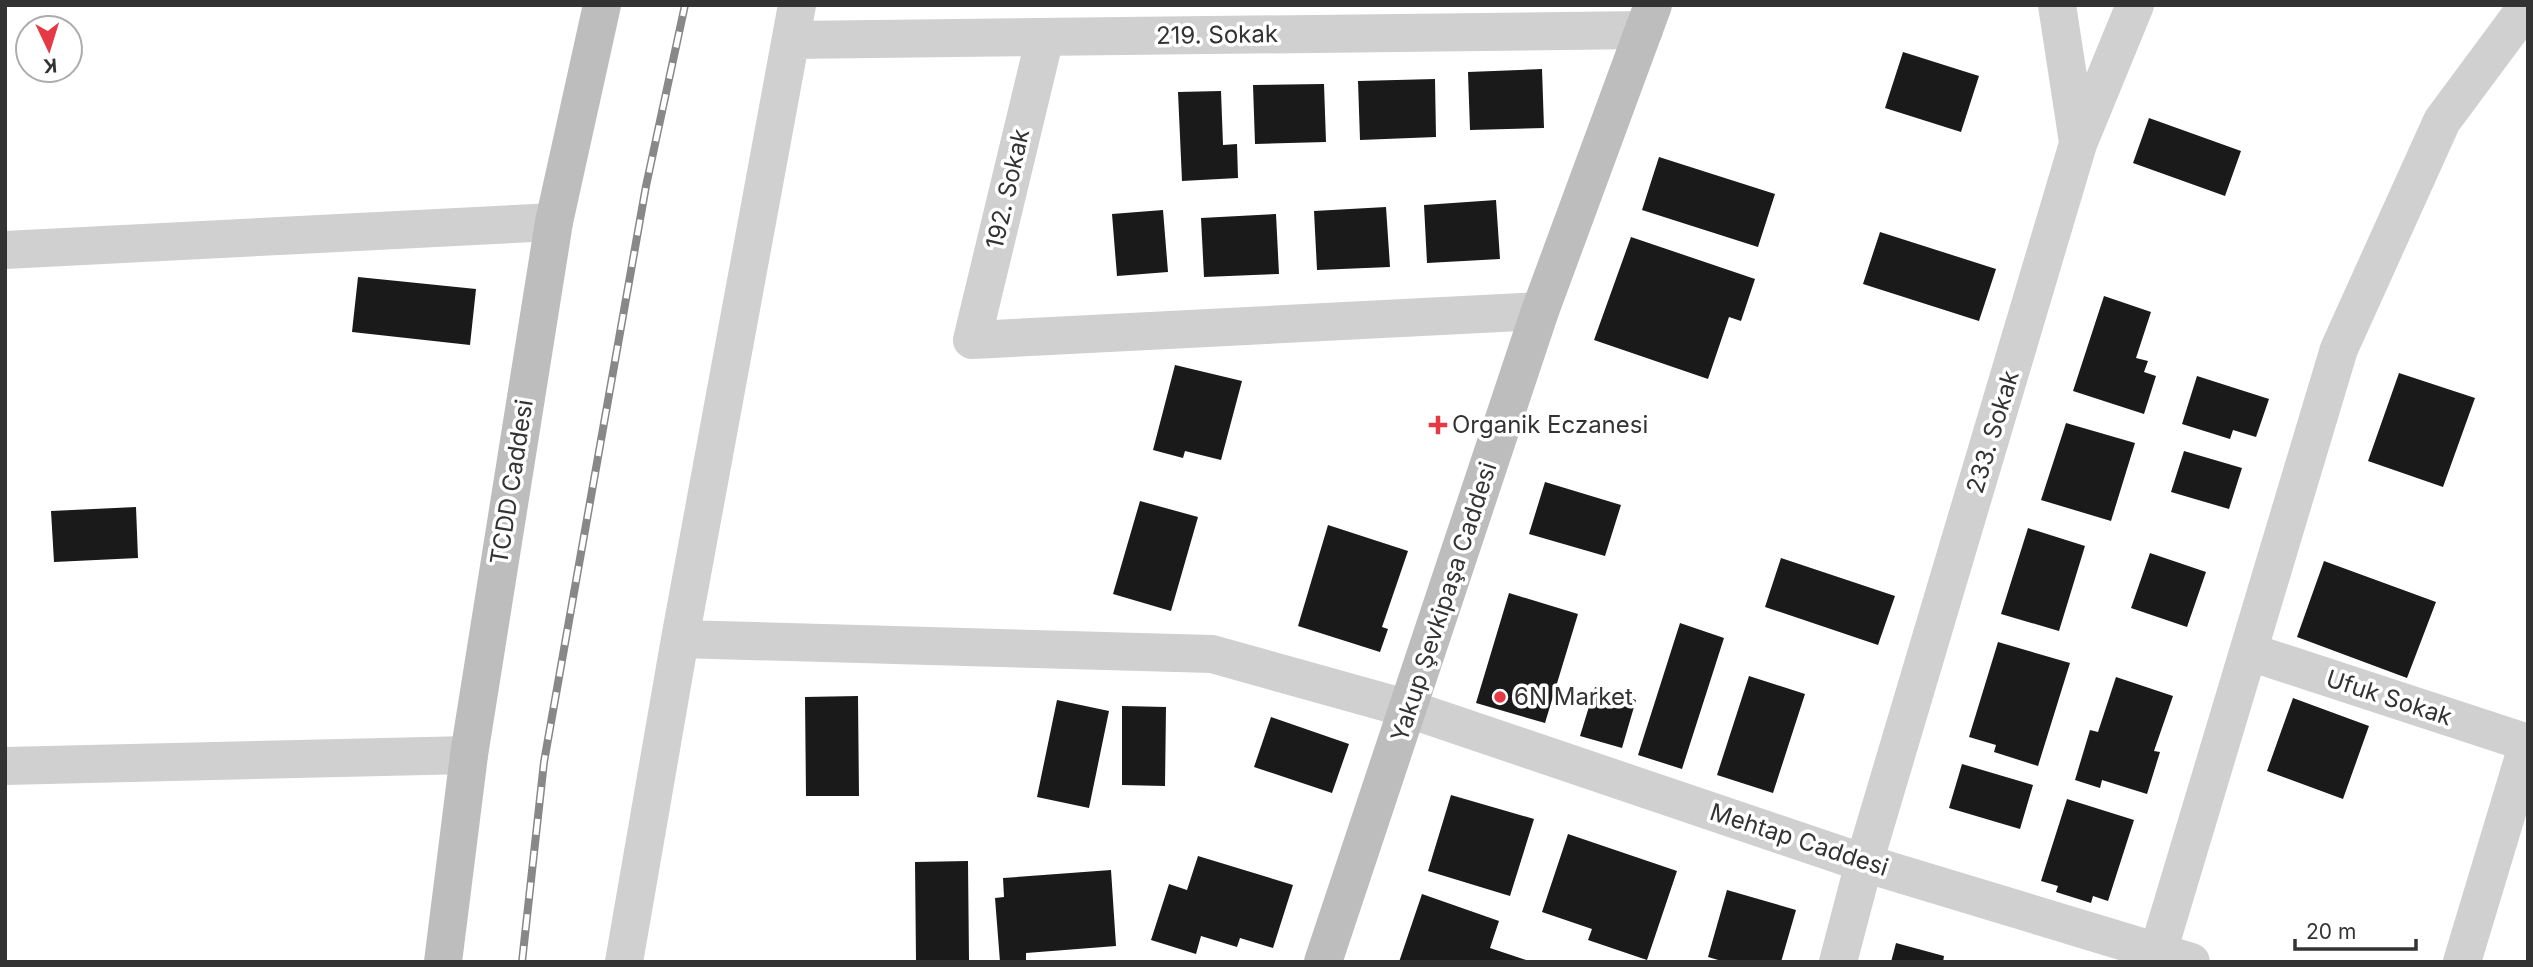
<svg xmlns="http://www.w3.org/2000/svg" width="2533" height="967" font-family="Inter,sans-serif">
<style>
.building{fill:#1a1a1a}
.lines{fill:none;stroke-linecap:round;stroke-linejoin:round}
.minor{stroke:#d0d0d0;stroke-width:38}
.secondary{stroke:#bdbdbd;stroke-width:38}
.rail-casing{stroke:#888;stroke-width:8}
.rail{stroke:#fff;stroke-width:5;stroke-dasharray:16;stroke-linecap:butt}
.poi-dot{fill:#e63946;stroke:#fff;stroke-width:2.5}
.labels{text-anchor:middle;stroke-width:7;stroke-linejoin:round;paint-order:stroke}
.street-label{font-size:24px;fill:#333;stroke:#fff}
.poi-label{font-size:24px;fill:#333;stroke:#fff;text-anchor:start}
</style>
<rect width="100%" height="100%" fill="#fff"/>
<path class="building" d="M1903 52 1979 76 1961 132 1885 108Z
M1542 69 1544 128 1470 130 1468 72Z
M1435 79 1436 137 1360 140 1358 81Z
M1324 84 1326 142 1255 144 1253 85Z
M1221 91 1223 145 1237 144 1238 178 1182 181 1178 92Z
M2149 118 2241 151 2225 196 2133 163Z
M1659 157 1775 194 1758 247 1642 210Z
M1496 200 1500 259 1427 263 1424 205Z
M1386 207 1390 267 1317 270 1314 211Z
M1163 210 1168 272 1117 276 1112 214Z
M1276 214 1279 274 1204 277 1201 218Z
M1880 232 1996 269 1979 321 1863 284Z
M1631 237 1755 279 1741 321 1729 317 1708 379 1594 340Z
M358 277 476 289 470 345 352 332Z
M2104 296 2151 312 2136 358 2148 361 2144 372 2156 376 2144 414 2073 391Z
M1175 365 1242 381 1221 460 1185 451 1183 458 1153 450Z
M2399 373 2475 398 2443 487 2368 461Z
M2197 376 2269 399 2256 437 2233 430 2230 439 2182 424Z
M2066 423 2135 443 2111 521 2041 500Z
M2184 451 2242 468 2229 509 2171 492Z
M1545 482 1621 505 1605 556 1529 534Z
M1140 501 1198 517 1171 611 1113 594Z
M136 507 138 558 54 562 51 511Z
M1328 525 1408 551 1382 627 1388 629 1380 652 1298 626Z
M2028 528 2085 546 2059 631 2001 614Z
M2150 553 2206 572 2187 627 2131 608Z
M1781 558 1895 596 1878 645 1765 607Z
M2324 561 2436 602 2407 678 2297 637Z
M1509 593 1578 614 1545 723 1476 703Z
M1680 623 1724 638 1682 769 1638 755Z
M1998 642 2070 663 2038 766 1994 752 1996 745 1969 737Z
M1749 676 1805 694 1773 793 1717 775Z
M2116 677 2173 696 2154 751 2160 752 2147 794 2102 780 2100 788 2075 780 2090 730 2098 732Z
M1595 687 1636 700 1622 748 1580 736Z
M858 696 859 796H806L805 697Z
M2293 698 2369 726 2343 799 2267 771Z
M1057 700 1109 711 1089 808 1037 797Z
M1122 706 1166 707 1165 786 1122 785Z
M1271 717 1349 744 1332 793 1254 767Z
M1962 764 2033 785 2020 829 1949 808Z
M1451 795 1534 819 1510 896 1428 871Z
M2067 799 2134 820 2108 901 2093 896 2091 903 2056 892 2058 886 2041 881Z
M1568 834 1677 871 1647 960 1588 940 1592 929 1542 912Z
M1198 856 1293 885 1273 948 1240 938 1237 947 1201 936 1196 954 1151 940 1169 884 1187 890Z
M968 861 969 960H916L915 862Z
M1111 870 1116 946 1026 953V961L1000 962 995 898 1004 897 1003 878Z
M1727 890 1796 910 1781 962H1725L1708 957Z
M1422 894 1499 921 1490 948 1532 962H1399Z
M1896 943 1944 956 1943 962H1891Z"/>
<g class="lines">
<path class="minor" d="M2057 5 2078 142
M1045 37 972 340 1540 311
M791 40 1644 30
M5 250 554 222
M680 639 1212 654 1409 709 1864 863 2191 962
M2250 652 2528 743
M5 766 469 755
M624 962 680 639 797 5
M1838 962 1864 863 2078 144 2135 5
M2155 962 2339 349 2442 121 2528 5
M2462 962 2528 743"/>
<path class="secondary" d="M443 962 469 755 554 222 602 5
M1323 962 1540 311 1653 5"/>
<g class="rail-casing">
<path id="rail" d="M522 962 544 762 646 186 685 5"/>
</g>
<use href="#rail" class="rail"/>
</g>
<g class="poi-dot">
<path d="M1434.5 414.5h7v7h7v7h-7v7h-7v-7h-7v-7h7z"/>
<circle cx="1500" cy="697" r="7"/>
</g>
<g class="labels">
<g class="street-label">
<text transform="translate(1217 35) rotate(-1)" y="8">219. Sokak</text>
<text transform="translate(1008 189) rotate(-77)" y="8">192. Sokak</text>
<text transform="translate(1993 432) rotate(-73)" y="8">233. Sokak</text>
<text transform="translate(512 482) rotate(-81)" y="8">TCDD Caddesi</text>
<text transform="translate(1444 602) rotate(-72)" y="8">Yakup Şevkipaşa Caddesi</text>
<text transform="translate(2389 698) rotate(18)" y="8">Ufuk Sokak</text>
<text transform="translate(1799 840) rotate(18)" y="8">Mehtap Caddesi</text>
</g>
<g class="poi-label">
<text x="1452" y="433">Organik Eczanesi</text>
<text x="1514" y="705">6N Market</text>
</g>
</g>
<rect width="2533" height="967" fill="none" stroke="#333333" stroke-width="14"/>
<g transform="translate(49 49) rotate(176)"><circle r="33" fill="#ffffff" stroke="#adadad" stroke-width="2"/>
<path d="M0-5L12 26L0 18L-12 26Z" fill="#e63946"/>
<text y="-10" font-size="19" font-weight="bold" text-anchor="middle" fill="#333333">K</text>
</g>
<path d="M2295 939v10h121v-10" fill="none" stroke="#333333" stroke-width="3.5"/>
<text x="2306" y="939" font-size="21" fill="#333333" stroke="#ffffff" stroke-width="5" paint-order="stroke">20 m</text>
</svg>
